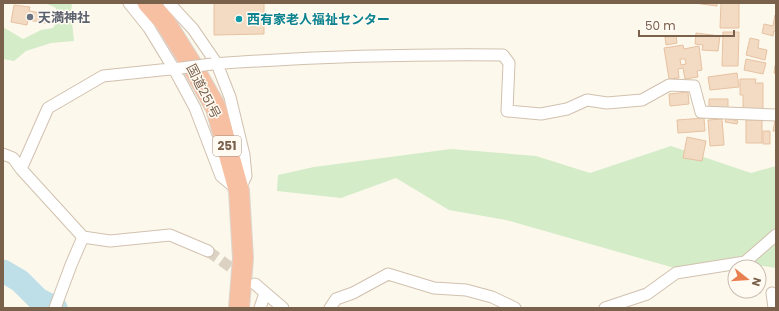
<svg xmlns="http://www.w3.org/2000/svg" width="779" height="311" font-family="Poppins,'Noto Sans JP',sans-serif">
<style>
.green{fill:#d4ecc8}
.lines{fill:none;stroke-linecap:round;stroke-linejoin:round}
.river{stroke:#bedee8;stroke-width:23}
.building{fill:#f3dac2;stroke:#e7c2a2;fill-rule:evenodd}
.street-tunnel{stroke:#dcd2c4;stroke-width:11;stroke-dasharray:11 5.5;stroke-linecap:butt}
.street-casing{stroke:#d1c1af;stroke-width:13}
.highway-casing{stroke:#dcd6d0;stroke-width:22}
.street{stroke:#fff;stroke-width:11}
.highway{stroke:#f8c0a2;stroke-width:20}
.street-bridge-casing{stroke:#d1c1af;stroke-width:13;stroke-linecap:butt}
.street-bridge{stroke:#fff;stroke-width:11}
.worship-dot{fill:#6b7280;stroke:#fffbf3;stroke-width:1.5}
.culture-dot{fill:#0f9aa8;stroke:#fffbf3;stroke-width:1.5}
.labels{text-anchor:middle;stroke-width:3;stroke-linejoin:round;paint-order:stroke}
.shield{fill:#fffbf3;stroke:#a28f7e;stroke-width:1}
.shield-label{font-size:12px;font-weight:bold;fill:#7a614c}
.worship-label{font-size:13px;font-weight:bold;fill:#5b616d;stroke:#fffbf3;text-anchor:start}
.culture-label{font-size:13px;font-weight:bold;fill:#0d838f;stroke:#fffbf3;text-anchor:start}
.street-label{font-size:13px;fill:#7a614c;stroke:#fffbf3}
</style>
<rect width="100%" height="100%" fill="#fdf8ec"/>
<path class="green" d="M45 3H72L71 12 74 41 51 43 26 51 14 61 3 59V27L23 39 41 30 53 28 56 23V8Z
M671 146 751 173 776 166V268L763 266 678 269 506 220 449 210 396 178 341 198 277 191 278 175 314 167 451 149 536 156 590 173Z"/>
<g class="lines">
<path class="river" d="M3 271 20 281 38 299 56 308"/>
</g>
<path class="building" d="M214 3H264V34L214 35Z
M694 3H717V6Z
M721 3H739V28H720Z
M14 5 30 7 29 11 48 14 46 23 28 20 27 25 11 22Z
M775 15 776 32 774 31 773 36 762 33 764 24 773 26Z
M723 32H739L738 66H722Z
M696 33 720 36 718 51 702 50 703 45 695 44Z
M676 36 677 43 666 45 665 37Z
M750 38 759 40 758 48 767 50 765 60 746 55Z
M683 45 684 49 699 46 702 70 697 71 698 77 685 79 683 68 678 69 679 78 669 79 664 48ZM680 59H685L686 64 681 65Z
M746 59 766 63 763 74 744 70Z
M775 65H776V74L774 73Z
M737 73 739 87 710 90 708 77Z
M740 79H756L755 83H763V110H743V95H740Z
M688 92 689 104 670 106 669 94Z
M709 99H728V109H709Z
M704 118 705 131 678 133 677 120Z
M726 118 738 121 737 124 725 122Z
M722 119 724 145 710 146 708 120Z
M746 120H762V143H746Z
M775 120H776V131H773Z
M763 131H770V144H763Z
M687 137 706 141 702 161 683 158Z"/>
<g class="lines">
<path class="street-tunnel" d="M208 251 244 277"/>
<g class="street-casing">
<path id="street" d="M129 3 149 28 174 69 195 108 221 176 239 191 246 176 244 155 230 97 217 64 193 29 169 3
M212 64C309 57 406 54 503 55L509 63 507 111 541 114 567 109 587 100 607 103 642 100 669 85 694 86 701 112 776 115
M3 154 13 158 21 169 83 237 110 241 170 235 208 251
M21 169 48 108 103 76 180 68
M255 284 283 308
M772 293 774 308
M55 308 71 265 83 237
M260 308 265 293
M330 308 336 299 353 293 388 274 434 288 466 290 492 297 515 308
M605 308 647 294 676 273 745 262 776 235"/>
</g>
<g class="highway-casing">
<path id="highway" d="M148 3 165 22 190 62 216 108 239 191 243 258 239 308"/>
</g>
<use href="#street" class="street"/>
<use href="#highway" class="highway"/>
<g class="street-bridge-casing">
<path id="street-bridge" d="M181 68 212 64"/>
</g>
<use href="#street-bridge" class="street-bridge"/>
</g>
<circle class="worship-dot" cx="30" cy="17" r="4"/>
<circle class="culture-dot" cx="239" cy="19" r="4"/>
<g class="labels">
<rect class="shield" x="213" y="136" width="28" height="20" rx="3"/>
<g class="shield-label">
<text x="227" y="150">251</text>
</g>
<g class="worship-label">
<text x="38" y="22">天満神社</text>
</g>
<g class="culture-label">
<text x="247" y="24">西有家老人福祉センター</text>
</g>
<g class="street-label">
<text transform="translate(204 91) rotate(63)" y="5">国道251号</text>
</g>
</g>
<rect width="779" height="311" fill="none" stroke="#7a614c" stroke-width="8"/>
<g transform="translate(747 279) rotate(107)"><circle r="19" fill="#fffbf3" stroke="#cabdb0"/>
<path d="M0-3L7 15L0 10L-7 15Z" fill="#e87f4f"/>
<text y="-6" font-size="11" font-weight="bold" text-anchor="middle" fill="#7a614c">N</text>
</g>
<path d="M639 30v6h95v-6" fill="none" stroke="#7a614c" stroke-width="2"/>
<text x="645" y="30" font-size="12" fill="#7a614c" stroke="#fffbf3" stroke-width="3" paint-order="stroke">50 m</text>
</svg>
